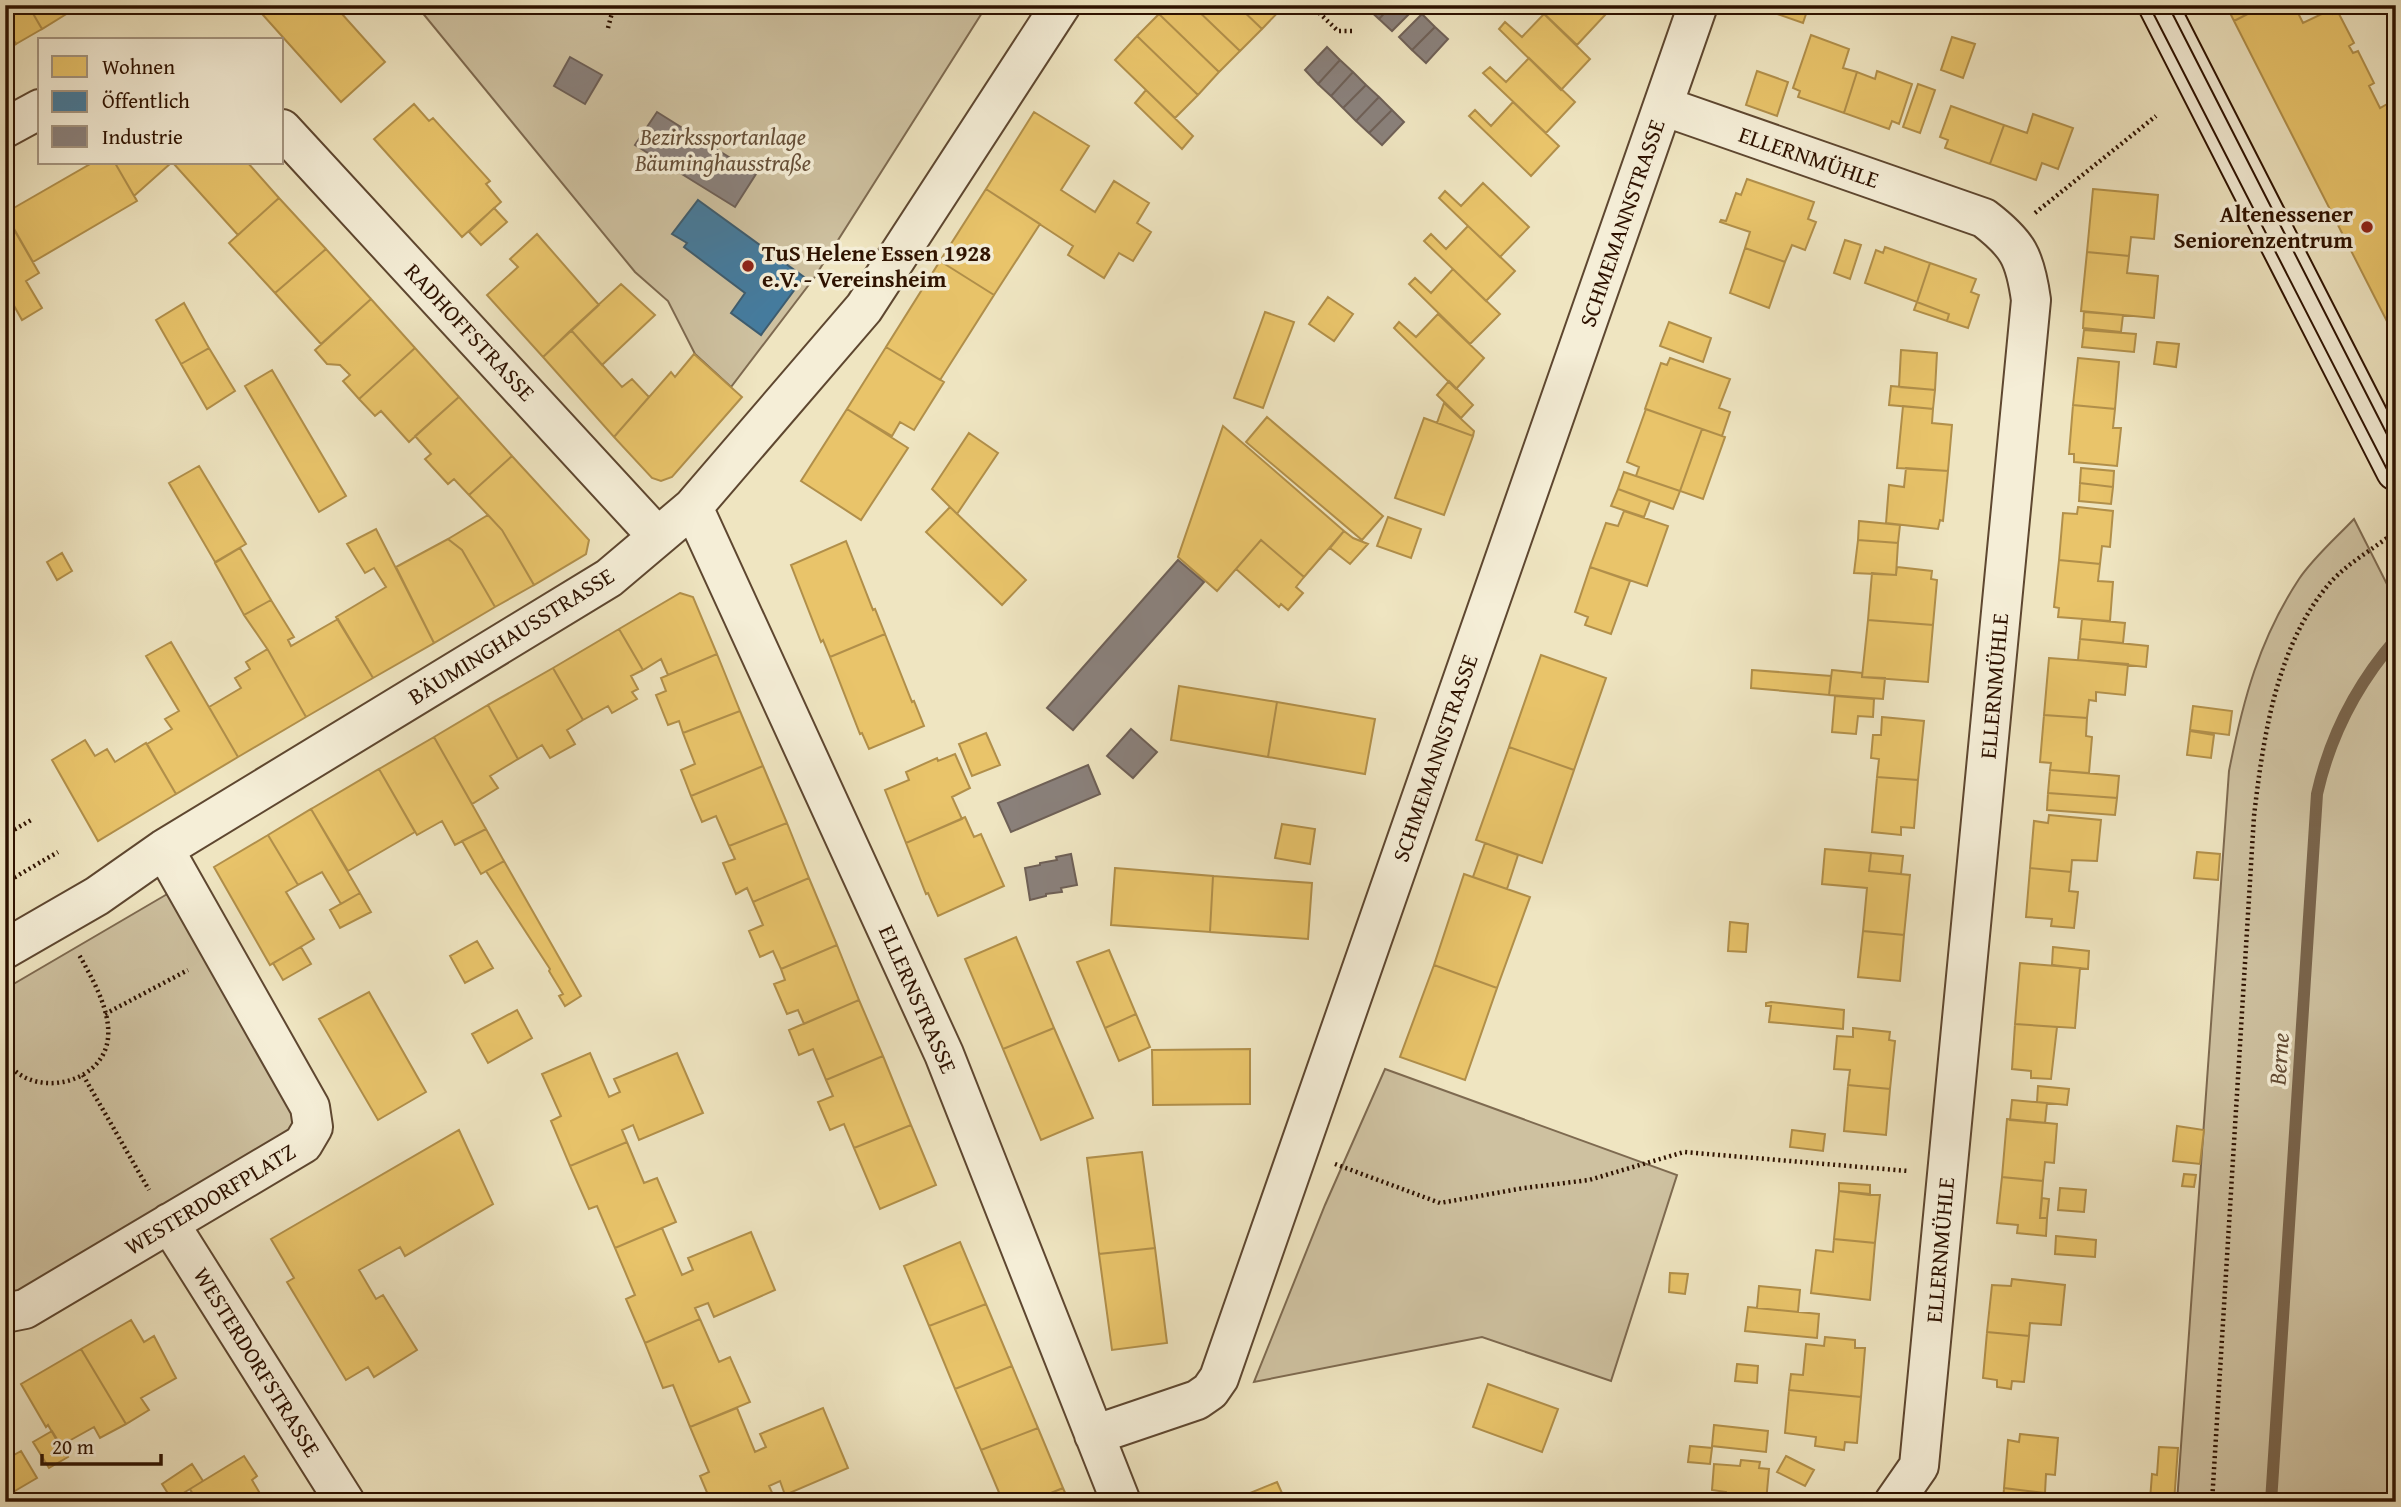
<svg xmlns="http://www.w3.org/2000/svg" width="2401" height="1507" font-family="'Gentium Book Plus',serif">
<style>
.green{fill:#cec1a0;stroke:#7e6a50;stroke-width:2}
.homes{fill:#e9c46a;stroke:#b18f4a;stroke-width:2}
.public{fill:#457b9d;stroke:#3e5c6e;stroke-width:2}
.industry{fill:#8a817c;stroke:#6e6057;stroke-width:2}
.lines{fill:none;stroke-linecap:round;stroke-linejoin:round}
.stream{stroke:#7a654c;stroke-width:12}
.street-casing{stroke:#5e4730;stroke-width:42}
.secondary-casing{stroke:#2e1200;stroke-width:42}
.path{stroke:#2e1200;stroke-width:4.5;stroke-dasharray:2 3.5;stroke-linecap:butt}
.street{stroke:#f5eed7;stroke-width:38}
.secondary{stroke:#f5eed7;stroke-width:38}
.tram{stroke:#2e1200;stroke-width:2}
.poi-dot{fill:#8f2418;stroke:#f5eed7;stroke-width:2.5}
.labels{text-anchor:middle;stroke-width:7;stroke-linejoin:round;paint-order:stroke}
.park-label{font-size:23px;font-style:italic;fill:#664f38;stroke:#f5eed7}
.street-label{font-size:23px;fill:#2e1200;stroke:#f5eed7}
.poi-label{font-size:23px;font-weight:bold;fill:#2e1200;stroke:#f5eed7;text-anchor:end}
.water-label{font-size:24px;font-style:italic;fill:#614a33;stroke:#f5eed7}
</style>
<rect width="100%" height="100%" fill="#efe5c1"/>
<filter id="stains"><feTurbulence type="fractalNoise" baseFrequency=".00286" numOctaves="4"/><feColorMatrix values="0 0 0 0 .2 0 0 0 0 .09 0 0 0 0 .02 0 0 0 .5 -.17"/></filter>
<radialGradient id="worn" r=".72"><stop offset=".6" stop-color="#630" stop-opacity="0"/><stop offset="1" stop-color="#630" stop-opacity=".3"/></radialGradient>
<path class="green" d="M416 5H987L814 278 731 387 695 354 668 301 635 272Z
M2354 519 2396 602V1502H2177L2229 771C2243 700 2259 640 2299 579 2314 557 2336 538 2354 519Z
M169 893 296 1111 289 1138 18 1295 5 1291V989Z
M1385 1069 1677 1175 1611 1381 1482 1337 1254 1382 1325 1205Z"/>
<path class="homes" d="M5 5H28L42 29 16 44 5 25Z
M28 5H63L68 13 42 29Z
M63 5H83L68 13Z
M254 5H334L385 62 341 102Z
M1168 5H1192L1240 51 1219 72 1159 14Z
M1192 5H1237L1262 29 1240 51Z
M1237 5H1282L1283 7 1262 29Z
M1535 5H1595L1605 15 1577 45Z
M1595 5H1609L1602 12Z
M1760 5H1809L1803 23 1760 8Z
M2226 5H2265L2234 21Z
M2265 5H2294L2303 23 2330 10 2333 14 2338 12 2354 43 2349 46 2353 53 2358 51 2374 83 2369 86 2380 108 2389 103 2396 115V339L2234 21Z
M1159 14 1219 72 1198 95 1137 36Z
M1544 14 1590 59 1561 90 1499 29 1505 22 1522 37Z
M5 25 16 44 5 50Z
M1811 35 1849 49 1843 68 1857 72 1844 113 1798 97 1800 91 1793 88Z
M1137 36 1198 95 1175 118 1115 60Z
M1952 37 1975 44 1963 78 1941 70Z
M1529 58 1575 102 1546 133 1483 73 1490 67 1506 82Z
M1757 71 1788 82 1777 116 1746 105Z
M1877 71 1912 84 1899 124 1892 121 1889 129 1844 113 1857 72 1875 79Z
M1918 84 1935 90 1920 133 1903 127Z
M1146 90 1193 136 1182 149 1135 103Z
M1513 102 1559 146 1531 176 1469 116 1475 110 1491 126Z
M414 104 429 121 433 118 490 181 486 184 501 202 462 237 374 139Z
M1951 106 2004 125 1990 164 1945 148 1948 140 1940 137Z
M1034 112 1089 146 1061 190 1095 212 1114 181 1149 203 1137 223 1151 232 1133 261 1119 253 1104 278 1068 255 1073 246 986 189Z
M2033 114 2073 128 2058 169 2042 163 2036 180 1990 164 2004 125 2027 133Z
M92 163H115L137 201 33 262 5 213Z
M115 163H171L134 196Z
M173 163H248L279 198 238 235Z
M1747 179 1814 202 1808 219 1816 222 1805 250 1792 245 1785 262 1745 248 1750 232 1720 222 1721 220 1726 221 1736 193 1741 195Z
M1483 183 1529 227 1500 257 1439 198 1445 191 1461 206Z
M986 189 1040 224 994 295 940 261Z
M2093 189 2158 195 2154 239 2131 237 2129 256 2087 252Z
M279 198 326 249 275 293 229 243Z
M494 208 507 222 481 245 469 232Z
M5 214 39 273 26 281 42 308 22 320 13 304 5 309Z
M1468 226 1515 271 1486 301 1424 241 1431 234 1446 249Z
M537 234 599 305 543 357 487 295 518 267 510 259Z
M1845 240 1861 245 1850 279 1834 273Z
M1885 247 1930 263 1917 302 1865 283 1876 250 1883 253Z
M1745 248 1785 262 1769 308 1730 293Z
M326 249 371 299 321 344 275 293Z
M2087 252 2129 256 2127 273 2158 276 2154 318 2081 311Z
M940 261 994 295 940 380 886 347Z
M1930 263 1976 279 1971 292 1979 295 1968 328 1947 321 1949 314 1917 302Z
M1453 269 1500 314 1470 344 1409 284 1415 278 1431 293Z
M621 284 655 315 602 365 571 330Z
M1328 297 1353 314 1334 341 1309 324Z
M371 299 415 348 359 399 343 381 350 375 340 365 327 364 315 350Z
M1917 302 1949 314 1947 321 1914 310Z
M184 303 209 348 181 364 156 320Z
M1265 312 1294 322 1263 408 1234 398Z
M2084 312 2123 315 2121 332 2083 328Z
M1438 314 1484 358 1456 389 1394 328 1399 322 1416 337Z
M1669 322 1711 338 1703 362 1660 346Z
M571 330 622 387 632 379 649 397 614 437 543 357Z
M2084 330 2136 334 2134 352 2082 347Z
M2157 342 2179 344 2176 367 2154 364Z
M886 347 944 382 914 430 900 422 892 436 847 409Z
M209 348 235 391 207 409 181 364Z
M415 348 459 397 409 442 381 411 375 416 359 399Z
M1901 350 1937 353 1935 390 1899 387Z
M694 354 742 397 672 477 661 481 652 478 614 437 671 372 675 377Z
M1670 358 1730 379 1719 408 1730 412 1722 436 1645 409 1661 363 1667 365Z
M2078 358 2119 362 2115 409 2073 405Z
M272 370 346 496 319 512 245 386Z
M1449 381 1473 405 1461 418 1437 395Z
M1891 386 1935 390 1933 409 1889 405Z
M459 397 512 456 469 495 454 479 448 484 425 459 431 454 415 436Z
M1444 403 1474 431 1473 436 1437 423Z
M2073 405 2115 409 2113 428H2121L2117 466 2074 462V454H2069Z
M1903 406 1933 409 1932 423 1952 425 1948 471 1897 468Z
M847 409 908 448 861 520 801 481Z
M1646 409 1702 429 1680 491 1636 476 1639 467 1627 462Z
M1267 417 1383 516 1362 540 1246 442Z
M1424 418 1473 436 1444 515 1395 498Z
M1223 426 1344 531 1304 577 1261 540 1217 591 1178 557Z
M1702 429 1725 437 1703 499 1680 491Z
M969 433 998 453 957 514 932 489Z
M512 456 589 540 586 554 534 585 502 530 469 495Z
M199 466 246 544 215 562 169 483Z
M1906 468 1948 471 1943 521 1940 520 1938 529 1886 523 1889 485 1904 487Z
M2081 468 2114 471 2113 487 2080 483Z
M1624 472 1680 491 1673 509 1618 489Z
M2080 483 2113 487 2111 504 2079 501Z
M1618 489 1650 501 1644 517 1611 506Z
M950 507 1026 580 1002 605 926 532Z
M2078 507 2113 511 2110 547 2102 546 2100 564 2059 560 2063 513 2077 514Z
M1624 511 1668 526 1647 586 1590 567 1606 523 1618 526Z
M488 515 502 530 534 585 495 607 462 550 448 539Z
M1388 517 1421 529 1411 558 1377 546Z
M1859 521 1900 525 1898 543 1858 540Z
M376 529 434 643 373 678 336 617 386 587 374 568 365 573 347 544Z
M1344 531 1353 538 1368 544 1350 564 1330 548Z
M448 539 462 550 495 607 434 643 396 567Z
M1261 540 1304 577 1296 587 1303 593 1288 610 1281 604 1279 607 1236 569Z
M1858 540 1898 543 1896 575 1854 573Z
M846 541 873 610 875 609 885 634 830 657 823 640 821 642 791 565Z
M240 548 271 600 244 615 215 563Z
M62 553 72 571 57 580 47 562Z
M2059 560 2100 564 2098 581 2113 582 2110 621 2058 617 2059 608 2054 607Z
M1590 567 1630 581 1611 634 1585 625 1588 617 1575 612Z
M1897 567 1932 571 1931 579 1937 580 1933 625 1868 620 1872 573 1896 575Z
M680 593 693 597 717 654 668 675 661 659 643 670 619 629Z
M271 600 294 637 288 640 291 646 338 619 373 678 306 717 268 650 244 615Z
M2082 619 2125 623 2123 643 2080 639Z
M1868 620 1933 625 1928 682 1862 677Z
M619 629 643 670 631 676 638 689 632 692 637 699 612 713 608 706 583 720 553 668Z
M885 634 912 702 914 701 924 726 869 749 862 733 860 734 830 657Z
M2080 639 2148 646 2146 667 2078 660Z
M171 642 238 757 176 794 147 744 172 729 165 719 179 711 146 656Z
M266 650H268L306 717 238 757 209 707 241 688 235 678 250 669 246 662Z
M717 654 740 711 683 733 679 721 668 725 656 695 666 691 661 678Z
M1541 655 1606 678 1574 770 1509 747Z
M2049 658 2128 664 2125 695 2096 692V701L2089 700 2087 718 2044 715Z
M553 668 583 720 567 730 575 744 550 758 542 745 518 759 488 705Z
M1752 670 1831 676 1829 695 1751 688Z
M1832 670 1862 673V677L1885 678 1883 699 1829 695Z
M1179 686 1277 702 1268 757 1171 740Z
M1835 696 1874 699 1873 717 1858 716 1856 734 1832 732Z
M1277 702 1375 719 1365 774 1268 757Z
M488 705 518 759 490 776 498 788 472 804 434 737Z
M2193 706 2232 711 2229 735 2190 730Z
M740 711 763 766 691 796 681 770 695 764 683 733Z
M2044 715 2087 718 2086 736 2092 737 2089 773 2050 770 2051 763 2040 762Z
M1882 717 1924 721 1918 780 1877 777 1879 759 1871 758 1873 735H1881Z
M2190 731 2214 735 2211 758 2187 755Z
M986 733 1000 765 972 776 959 744Z
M434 737 486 829 455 845 442 821 417 835 379 769Z
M85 740 95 756 107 749 115 762 146 743 176 794 98 841 52 760Z
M1509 747 1574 770 1542 863 1476 840Z
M955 754 970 788 952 797 962 819 906 843 885 790 909 780 906 772 937 758 938 761Z
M763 766 787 823 729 846 716 816 702 822 691 796Z
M379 769 415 832 348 871 311 809Z
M2050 770 2119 776 2117 798 2048 793Z
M1877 777 1918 780 1914 828 1901 827V835L1872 832Z
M2048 793 2117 798 2115 815 2047 810Z
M311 809 360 893 341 904 322 872 298 885 268 835Z
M2049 815 2101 820 2097 861 2072 860 2071 872 2030 868 2034 821 2048 823Z
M965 817 974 837 981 834 1004 886 938 916 928 893 926 894 906 843Z
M787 823 809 878 753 902 747 888 736 894 723 863 735 859 729 846Z
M1282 824 1315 829 1310 864 1275 858Z
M486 829 504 861 481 874 462 841Z
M268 835 298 885 286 892 314 939 270 965 214 867Z
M1485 843 1518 855 1507 889 1473 877Z
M1825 849 1871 853 1869 871 1910 875 1904 935 1863 931 1867 888 1822 884Z
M2197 852 2220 854 2218 880 2194 878Z
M1871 853 1903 856 1901 874 1869 871Z
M504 861 581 996 565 1006 559 996 563 994 549 971 550 969 486 871Z
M1115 868 1213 876 1210 932 1111 925Z
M2030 868 2071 872 2069 891 2078 892 2074 928 2051 926 2052 919 2026 917Z
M1464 874 1530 897 1497 988 1434 965Z
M1213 876 1312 883 1308 939 1210 932Z
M809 878 837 945 781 969 773 951 760 957 749 931 763 925 753 902Z
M360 893 371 912 340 928 330 910Z
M1730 922 1748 924 1746 952 1728 951Z
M1863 931 1904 935 1900 981 1858 977Z
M1016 937 1054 1028 1003 1049 965 959Z
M477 941 493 968 465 983 450 956Z
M837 945 859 1000 804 1024 798 1010 787 1014 774 984 785 980 781 969Z
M301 947 311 964 283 980 273 963Z
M2053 947 2089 951 2088 969 2052 965Z
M1109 950 1136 1014 1105 1028 1077 962Z
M2020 963 2080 968 2075 1028 2015 1024Z
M1434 965 1497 988 1465 1080 1400 1057Z
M369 992 426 1092 378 1120 319 1019Z
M859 1000 883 1056 826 1080 813 1049 799 1055 789 1030Z
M1771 1002 1844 1010 1843 1029 1769 1022 1771 1006H1766V1003Z
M517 1010 532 1038 488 1063 472 1034Z
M1136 1014 1150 1047 1119 1061 1105 1028Z
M2015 1024 2057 1027 2051 1079 2031 1078V1071L2012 1069Z
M1054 1028 1093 1118 1041 1140 1003 1049Z
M1853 1028 1890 1032 1889 1040 1895 1041 1890 1089 1848 1085 1850 1070 1834 1069 1837 1036 1853 1037Z
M1250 1049V1104L1153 1105 1152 1050Z
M590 1053 609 1097 620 1092 614 1079 677 1053 703 1113 639 1140 633 1125 622 1130 627 1142 570 1166 551 1121 561 1116 542 1074Z
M883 1056 911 1125 854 1148 844 1124 830 1130 818 1102 833 1096 826 1080Z
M1848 1085 1890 1089 1886 1135 1844 1131Z
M2038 1086 2069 1089 2067 1105 2037 1102Z
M2012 1100 2047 1103 2045 1123 2010 1120Z
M2007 1119 2057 1124 2054 1163 2045 1162 2043 1181 2002 1177Z
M911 1125 936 1185 880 1209 854 1148Z
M2177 1126 2204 1130 2200 1164 2173 1161Z
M459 1130 493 1204 405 1256 400 1247 359 1270 376 1299 383 1295 417 1350 374 1377 368 1367 346 1380 287 1282 294 1278 271 1239Z
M1792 1130 1825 1134 1823 1151 1790 1147Z
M627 1142 644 1183 657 1178 676 1222 615 1248 597 1206 589 1209 570 1166Z
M1142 1152 1155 1248 1099 1254 1087 1158Z
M2184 1174 2196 1175 2194 1187 2182 1186Z
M2002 1177 2043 1181 2040 1218H2047L2046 1236 2017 1233 2018 1225 1997 1223Z
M1839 1183 1870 1185V1195L1839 1191Z
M2060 1188 2086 1190 2084 1212 2058 1210Z
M1839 1191 1880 1195 1875 1243 1834 1239Z
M2042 1198 2049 1199 2047 1218H2040Z
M662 1228 682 1275 693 1270 688 1258 751 1232 775 1290 714 1317 708 1303 695 1308 700 1319 645 1343 626 1299 635 1295 615 1248Z
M2056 1236 2096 1240 2095 1257 2055 1254Z
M1834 1239 1875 1243 1870 1300 1811 1293 1816 1250 1833 1252Z
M960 1242 986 1304 929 1326 904 1266Z
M1155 1248 1167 1343 1112 1350 1099 1254Z
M1670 1273 1688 1274 1685 1294 1669 1292Z
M2012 1279 2065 1285 2061 1325 2030 1323 2029 1336 1987 1332 1992 1285 2011 1286Z
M1759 1286 1800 1290 1798 1312 1757 1308Z
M986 1304 1012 1366 955 1389 929 1326Z
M1748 1307 1819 1314 1817 1338 1745 1331Z
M700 1319 719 1362 730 1357 750 1402 690 1427 673 1385 663 1388 645 1343Z
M131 1320 144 1342 154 1336 176 1378 141 1398 149 1410 126 1424 81 1349Z
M1987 1332 2029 1336 2024 1382 2012 1381 2011 1389 1997 1387V1380L1983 1378Z
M1825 1337 1855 1340V1348H1865L1861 1397 1789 1390 1791 1374 1803 1375 1806 1344 1824 1346Z
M81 1349 126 1424 100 1438 94 1427 60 1446 48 1425 46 1427 21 1384Z
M1737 1364 1758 1366 1757 1383 1735 1381Z
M1012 1366 1038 1428 981 1450 955 1389Z
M1488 1384 1558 1409 1542 1452 1473 1427Z
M1789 1390 1861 1397 1857 1443 1845 1442 1844 1450 1815 1446 1816 1437 1785 1433Z
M737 1408 755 1452 766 1447 760 1434 823 1408 848 1468 785 1495 780 1481 769 1486 774 1497 764 1502H711L700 1476 709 1472 690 1427Z
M1714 1425 1768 1431 1766 1452 1712 1446Z
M1038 1428 1063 1488 1029 1502H1003L981 1450Z
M52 1431 68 1457 49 1468 33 1442Z
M2020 1434 2058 1438 2055 1475 2046 1474 2045 1493 2004 1488 2008 1440 2019 1442Z
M1690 1446 1712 1448 1710 1464 1688 1462Z
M2159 1447 2178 1448 2174 1502 2150 1500 2152 1474 2157 1475Z
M21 1451 37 1478 8 1495 5 1490V1460Z
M244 1456 257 1476 252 1480 265 1502H197L190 1489Z
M1786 1456 1814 1470 1805 1486 1777 1472Z
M1741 1460 1760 1462 1759 1468 1769 1469 1766 1502H1725L1726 1492 1712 1490 1714 1464 1740 1466Z
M192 1464 203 1481 172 1500 162 1484Z
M1277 1482 1286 1502H1228Z
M1063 1488 1069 1502H1029Z
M2004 1488 2045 1493 2044 1502H2003Z"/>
<path class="public" d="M698 200 804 277 761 335 731 313 745 293 684 247 687 243 672 234Z"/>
<path class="industry" d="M1368 5H1392L1379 19 1366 7Z
M1392 5H1413L1415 8 1392 31 1379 19Z
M1422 14 1435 27 1412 50 1399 37Z
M1435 27 1448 39 1426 63 1412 50Z
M1327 47 1340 60 1318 84 1305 70Z
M570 57 602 75 585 104 554 86Z
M1340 60 1353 72 1331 96 1318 84Z
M1353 72 1366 85 1343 108 1331 96Z
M1366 85 1379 97 1356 121 1343 108Z
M1379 97 1392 110 1369 133 1356 121Z
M1392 110 1404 122 1382 145 1369 133Z
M657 112 756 174 735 207 635 145Z
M1178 560 1204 582 1073 730 1047 708Z
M1131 729 1157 752 1133 778 1107 756Z
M1088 765 1100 794 1011 832 998 803Z
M1071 854 1077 885 1061 888 1062 892 1046 894V896L1030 900 1025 868 1040 865V863L1057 860 1056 857Z"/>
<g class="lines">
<path class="stream" d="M2271 1502 2317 794C2330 736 2357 684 2396 639"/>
<g class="street-casing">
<path id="street" d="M1663 106 1984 218C2018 244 2025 257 2031 300L1919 1466 1894 1502
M5 128 40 109
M282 129 657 536
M693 507 944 1054 1121 1502
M5 949 97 896 164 849 609 578 693 507 864 308 1061 5
M169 1223 345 1502
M5 1313 25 1309 303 1144 313 1127 310 1107 164 849
M1094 1435 1197 1400 1210 1391 1219 1378 1698 5"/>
</g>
<g class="secondary-casing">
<path id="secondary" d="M2158 5 2396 471"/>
</g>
<path class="path" d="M1311 5 1338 31H1352
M608 28 614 5
M2035 213 2156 116
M5 835 33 819
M5 883 58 852
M105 1014 188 970
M5 1059C29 1100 103 1086 108 1038 111 1010 91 976 78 953
M83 1075 149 1190
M1335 1164 1440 1203 1524 1188 1589 1180 1684 1152 1908 1171
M2212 1502 2254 816C2263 739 2276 646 2329 584 2347 563 2374 549 2396 531"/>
<use href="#street" class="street"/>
<use href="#secondary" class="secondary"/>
<path class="tram" d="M2149 5 2396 487
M2168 5 2396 452"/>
</g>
<g class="poi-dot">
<circle cx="2367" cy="227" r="7"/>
<circle cx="748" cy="266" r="7"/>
</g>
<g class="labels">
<g class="park-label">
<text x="723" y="145">Bezirkssportanlage<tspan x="723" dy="26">Bäuminghausstraße</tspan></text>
</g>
<g class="street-label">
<text transform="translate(1809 157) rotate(19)" y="8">ELLERNMÜHLE</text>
<text transform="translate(1622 223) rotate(-71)" y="8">SCHMEMANNSTRASSE</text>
<text transform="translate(470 332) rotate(47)" y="8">RADHOFFSTRASSE</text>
<text transform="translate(511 636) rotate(-32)" y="8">BÄUMINGHAUSSTRASSE</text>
<text transform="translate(1994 686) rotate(-85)" y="8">ELLERNMÜHLE</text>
<text transform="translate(1435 758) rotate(-71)" y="8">SCHMEMANNSTRASSE</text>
<text transform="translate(918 999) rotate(66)" y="8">ELLERNSTRASSE</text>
<text transform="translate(210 1199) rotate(-31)" y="8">WESTERDORFPLATZ</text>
<text transform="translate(1940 1250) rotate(-85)" y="8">ELLERNMÜHLE</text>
<text transform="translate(257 1362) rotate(58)" y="8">WESTERDORFSTRASSE</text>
</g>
<g class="poi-label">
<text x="2353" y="222">Altenessener<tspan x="2353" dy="26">Seniorenzentrum</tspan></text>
<text x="762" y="261" text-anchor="start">TuS Helene Essen 1928<tspan x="762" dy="26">e.V. - Vereinsheim</tspan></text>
</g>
<g class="water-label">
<text transform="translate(2279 1059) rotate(-86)" y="8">Berne</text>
</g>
</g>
<rect width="2401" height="1507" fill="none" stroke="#efe5c1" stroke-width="28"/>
<rect x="7" y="7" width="2387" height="1493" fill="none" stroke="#2e1200" stroke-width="3.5"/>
<rect x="14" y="14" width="2373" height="1479" fill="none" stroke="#2e1200" stroke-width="2"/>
<rect x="38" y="38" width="245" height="126" fill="#f5eed7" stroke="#a59681" stroke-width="2"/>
<rect x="52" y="56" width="35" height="21" fill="#e9c46a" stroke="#a59681" stroke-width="2"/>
<text x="102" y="74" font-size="21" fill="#2e1200">Wohnen</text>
<rect x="52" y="91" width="35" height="21" fill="#457b9d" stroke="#a59681" stroke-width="2"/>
<text x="102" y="108" font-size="21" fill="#2e1200">Öffentlich</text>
<rect x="52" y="126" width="35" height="21" fill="#8a817c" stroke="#a59681" stroke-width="2"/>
<text x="102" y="144" font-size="21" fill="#2e1200">Industrie</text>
<path d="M42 1454v10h119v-10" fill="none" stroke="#2e1200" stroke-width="3.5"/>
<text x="52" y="1454" font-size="21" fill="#2e1200" stroke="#f5eed7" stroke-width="5" paint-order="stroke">20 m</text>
<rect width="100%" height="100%" filter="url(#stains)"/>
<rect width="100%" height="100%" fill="url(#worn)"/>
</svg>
